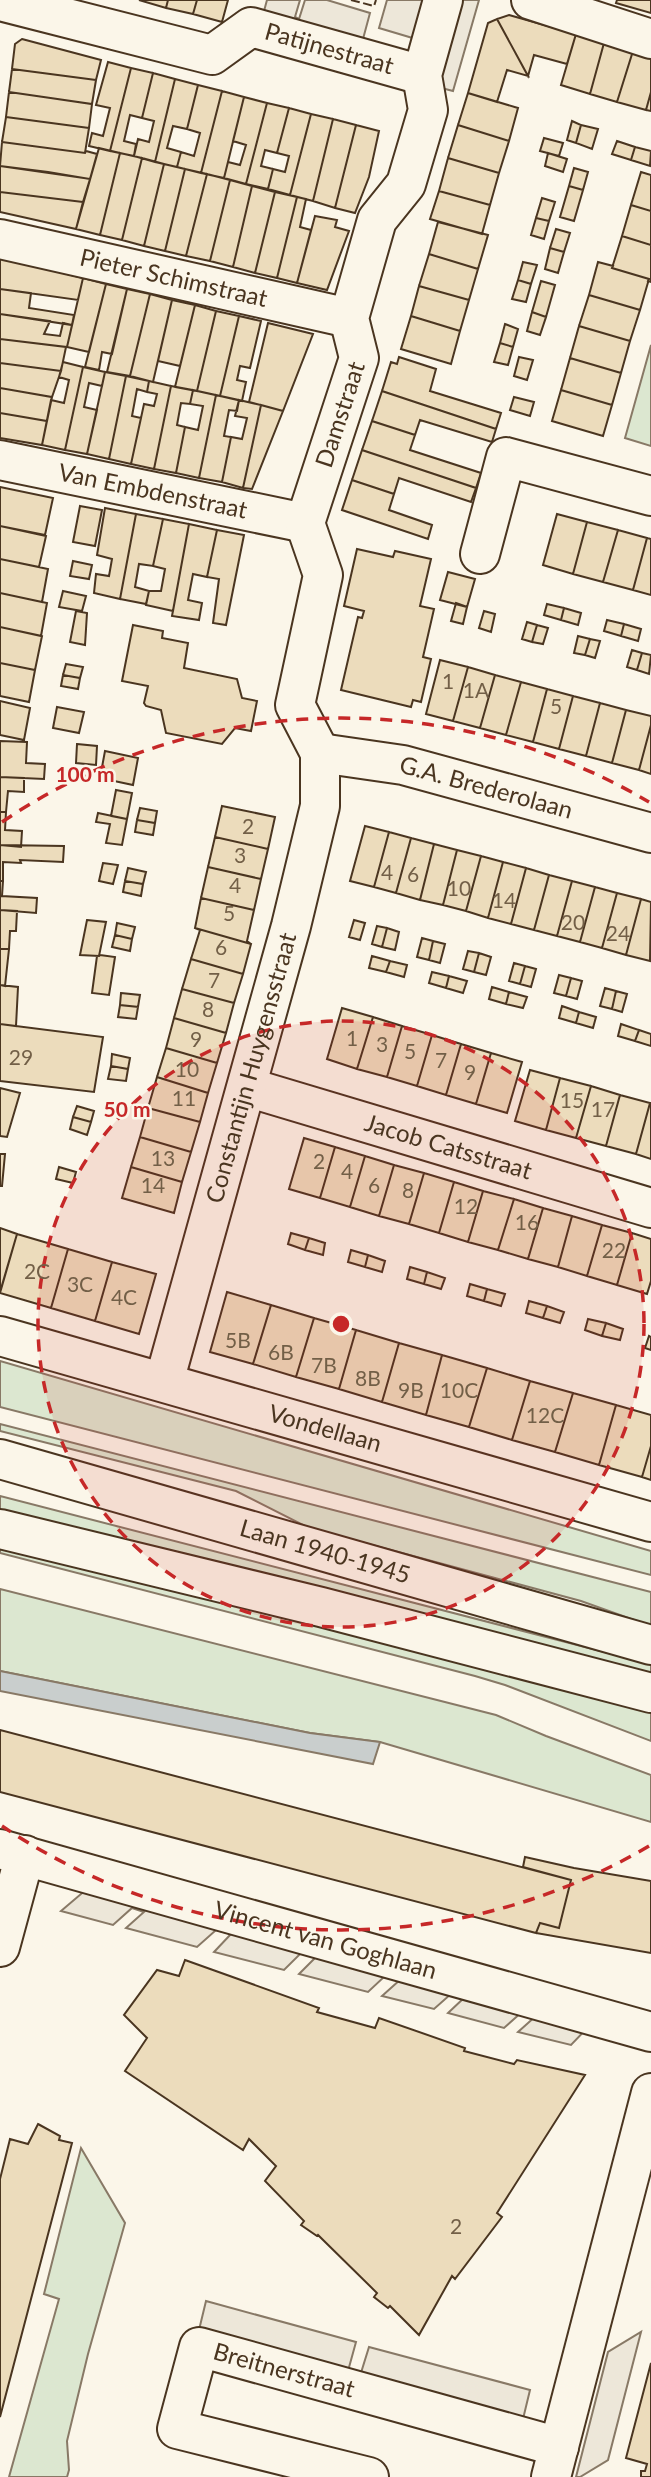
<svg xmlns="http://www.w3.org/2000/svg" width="651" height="2477" font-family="Lato,sans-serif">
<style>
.green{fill:#dce7d0;stroke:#887966;stroke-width:2}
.parking{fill:#ede7d9;stroke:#887966;stroke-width:2}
.water{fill:#c9cecd;stroke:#887966;stroke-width:2}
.building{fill:#ecdcbc;stroke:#4a3520;stroke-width:2}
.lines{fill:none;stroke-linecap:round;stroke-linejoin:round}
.minor-casing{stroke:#4a3520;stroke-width:42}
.major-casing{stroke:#4a3520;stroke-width:42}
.minor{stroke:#fbf6e9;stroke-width:38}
.major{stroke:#fbf6e9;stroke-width:38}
.fence{stroke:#4a3520;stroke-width:2;stroke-dasharray:9 3.5;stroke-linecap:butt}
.ring{fill:none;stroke:#c62828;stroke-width:3.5;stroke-dasharray:12 9}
.labels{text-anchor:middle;stroke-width:5;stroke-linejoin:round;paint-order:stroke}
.number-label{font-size:21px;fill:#725f47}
.street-label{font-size:24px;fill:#4a3520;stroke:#fbf6e9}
.centre{fill:#c62828;stroke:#fbf6e9;stroke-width:3.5}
.ring-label{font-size:21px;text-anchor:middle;font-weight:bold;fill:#c62828;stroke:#fbf6e9;stroke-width:5;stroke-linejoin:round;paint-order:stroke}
</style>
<rect width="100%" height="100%" fill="#fbf6e9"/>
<path class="green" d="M651 345V446L625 438Z
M0 1361 651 1551V1575L0 1407Z
M0 1424 651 1592V1626L581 1601 309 1528 236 1491 0 1431Z
M0 1496 651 1664V1679L0 1511Z
M0 1536 651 1704V1741L505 1685 475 1676 0 1553Z
M0 1589 496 1715 546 1736 651 1775V1822L380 1742 310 1733 0 1671Z
M81 2148 125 2223 88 2354 67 2441 69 2470 67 2477H9L59 2299 44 2294Z"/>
<path class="parking" d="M267 0H300L295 17 299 19 305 0H327L370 13 363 39 264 11Z
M387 0H479L453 91 426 84 436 45 379 28Z
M88 1888 592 2023 571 2045 518 2032 537 2015 523 2011 504 2028 448 2013 466 1996 452 1993 434 2009 382 1996 401 1979 386 1975 368 1992 299 1974 316 1957 301 1953 284 1970 214 1952 231 1934 216 1930 197 1947 126 1928 144 1912 132 1908 113 1925 61 1911Z
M206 2301 356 2342 348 2371 199 2330Z
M641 2332 608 2460 580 2477H576L608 2352Z
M369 2347 530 2390 523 2419 360 2376Z"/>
<path class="water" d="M0 1671 310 1733 380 1742 373 1764 0 1691Z"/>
<path class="building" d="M139 0H168L166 8Z
M168 0H197L193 14 166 8Z
M197 0H228L222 22 193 14Z
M617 0H651V13L616 3Z
M509 15 576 34 567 64 534 55 528 76 497 19Z
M497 19 528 76 507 70 497 102 468 93 488 23Z
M576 34 604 43 590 94 561 85Z
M22 39 101 60 96 80 12 69 15 44Z
M604 43 633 51 617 102 590 94Z
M633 51 651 56V92L646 110 617 102Z
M108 62 131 68 110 151 89 146 92 133 103 136 110 108 96 105Z
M131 68 153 73 142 118 130 115 124 141 136 144 134 156 110 151Z
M12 69 96 80 92 104 9 92Z
M153 73 175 79 155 162 134 156 138 139 149 142 154 121 142 118Z
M175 79 198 85 187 129 173 126 167 148 181 152 177 167 155 162Z
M198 85 222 91 201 173 177 167 181 152 194 156 200 133 187 129Z
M222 91 244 97 224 178 201 173Z
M9 92 92 104 89 128 6 117Z
M651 92V111L646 110Z
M468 93 518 108 509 141 458 125Z
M244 97 267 103 246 184 224 178 228 162 240 165 246 145 233 141Z
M267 103 289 108 277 153 265 150 261 166 273 169 268 189 246 184Z
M289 108 311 114 290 195 268 189 273 169 285 172 289 156 277 153Z
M311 114 333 119 313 201 290 195Z
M6 117 89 128 85 153 2 142Z
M333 119 356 125 335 208 313 201Z
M572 121 581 125 576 143 567 140Z
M356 125 379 131 369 177 355 213 335 208Z
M458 125 509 141 499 173 448 158Z
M581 125 598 129 592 149 576 143Z
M544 138 563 143 559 156 540 151Z
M617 141 635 147 631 160 612 154Z
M2 142 85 153 86 151 97 154 90 179 0 166Z
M635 147 651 151 650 166 631 160Z
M99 148 120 153 100 235 76 229Z
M120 153 142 158 122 240 100 235Z
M548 153 567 159 563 172 545 166Z
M142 158 164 164 144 246 122 240Z
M448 158 499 173 490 205 439 191Z
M164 164 185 169 165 251 144 246Z
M0 166 48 172 90 179 83 202 0 192Z
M574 168 588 172 583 190 569 186Z
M185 169 207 174 186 256 165 251Z
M641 172 651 175V211L631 205Z
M207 174 230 180 210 261 186 256Z
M230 180 252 186 233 267 210 261Z
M252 186 275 192 255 273 233 267Z
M569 186 583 190 574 221 560 217Z
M439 191 490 205 482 234 430 219Z
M0 192 83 202 76 229 0 212Z
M275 192 297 197 277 278 255 273Z
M297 197 306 199 300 227 311 230 297 283 277 278Z
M542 198 555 202 549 221 536 218Z
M631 205 651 211V245L622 236Z
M315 216 337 220 335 227 349 231 327 290 297 283Z
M536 218 549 221 544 239 531 235Z
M438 222 488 235 478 269 429 254Z
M556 229 570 233 564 252 550 248Z
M622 236 651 245V282L648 281 649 279 612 268Z
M550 248 564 252 558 273 545 269Z
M429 254 478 269 469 300 419 286Z
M0 257 83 278 78 300 0 289Z
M523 262 537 265 531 284 518 280Z
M598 262 613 266 612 268 649 279 640 310 589 295Z
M83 278 106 284 89 352 67 347Z
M518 280 531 284 526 302 512 299Z
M541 281 555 285 546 317 532 312Z
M106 284 127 289 112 354 102 352 99 370 85 367Z
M419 286 469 300 460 331 411 316Z
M0 289 31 293 29 308 74 315 72 325 0 314Z
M127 289 150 294 130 376 107 372Z
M150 294 172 300 153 382 130 376Z
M589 295 640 310 630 341 579 326Z
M172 300 195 305 180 366 158 361Z
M195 305 216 311 197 391 175 387Z
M216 311 239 316 220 396 197 391Z
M532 312 546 317 540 335 527 331Z
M0 314 50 321 44 334 60 336 63 323 72 325 67 347 0 339Z
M239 316 261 321 250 368 240 366 237 380 246 382 242 401 220 396Z
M411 316 460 331 451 364 401 349Z
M268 323 313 334 283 411 249 402Z
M505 324 518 329 513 347 500 343Z
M579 326 630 341 621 373 570 358Z
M0 339 66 347 61 371 0 363Z
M500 343 513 347 508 365 494 362Z
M399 357 436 369 430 391 501 413 496 429 382 391 391 362 397 364Z
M519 357 533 360 527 380 514 376Z
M570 358 621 373 612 405 561 390Z
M63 362 83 367 65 450 42 445 51 400 64 403 69 380 59 377Z
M0 363 61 371 52 397 0 388Z
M83 367 105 372 102 386 89 383 84 407 97 410 87 454 65 450Z
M105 372 126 376 109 459 87 454Z
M126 376 149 381 147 392 137 389 132 416 141 418 131 464 109 459Z
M149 381 171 386 154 469 131 464 144 404 154 406 157 394 147 392Z
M171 386 193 390 190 404 181 403 177 425 185 427 176 473 154 469Z
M0 388 52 397 47 421 0 413Z
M193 390 216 395 199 478 176 473 185 427 198 430 203 406 190 404Z
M561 390 612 405 603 436 552 421Z
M382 391 496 429 492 442 420 420 415 435 372 421Z
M216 395 239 400 237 411 229 410 224 436 231 437 222 482 199 478Z
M514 397 534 402 530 416 510 410Z
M239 400 261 405 243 488 222 482 231 437 242 439 247 418 235 416Z
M261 405 283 411 252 489 243 488Z
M0 413 47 421 42 445 0 438Z
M372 421 415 435 410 450 481 473 476 488 362 450Z
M362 450 476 488 471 502 399 478 394 494 352 480Z
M352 480 394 494 389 510 432 525 428 539 342 510Z
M0 487 53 498 45 535 0 526Z
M80 506 102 510 95 546 73 542Z
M105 508 136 514 120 599 94 593 96 574 109 576 112 559 97 555Z
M136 514 163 519 153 566 139 564 135 587 149 591 146 604 120 599Z
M557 514 587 522 573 574 543 565Z
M163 519 189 524 173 611 146 605 149 591H161L165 569 153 566Z
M587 522 618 530 603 582 573 574Z
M189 524 217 530 207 577 193 574 188 600 202 603 199 620 172 616Z
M0 526 46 536 39 567 0 559Z
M217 530 244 535 226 625 213 623 219 579 207 577Z
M618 530 647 538 633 590 603 582Z
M647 538 651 539V595L633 590Z
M357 549 393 557 395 551 431 559 420 606 434 609 423 657 431 659 421 702 413 700 411 707 341 690 358 617 362 618 364 611 344 606Z
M0 559 48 569 42 602 0 593Z
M73 561 92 565 89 579 70 576Z
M448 572 475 579 467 607 440 600Z
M63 591 86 596 82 611 59 607Z
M0 593 47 603 41 636 0 627Z
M456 603 467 607 463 624 451 621Z
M547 604 564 608 561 620 544 615Z
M564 608 581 613 578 625 561 620Z
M76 611 87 613 85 645 70 642Z
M484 611 495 614 491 632 479 628Z
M607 620 624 624 621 636 604 631Z
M527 622 537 625 532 642 522 639Z
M624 624 641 629 638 641 621 636Z
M133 625 163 631 162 638 188 643 184 668 237 679 242 698 257 701 251 731 235 728 222 744 166 733 161 710 146 706 144 703 148 686 122 681Z
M537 625 548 628 543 644 532 642Z
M0 627 42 636 35 670 0 663Z
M578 636 590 639 585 655 574 653Z
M590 639 600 641 595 658 585 655Z
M632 650 642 653 637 670 627 667Z
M642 653 651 655 649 674 637 670Z
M440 660 468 667 453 721 426 714Z
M0 663 35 670 29 702 0 696Z
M66 664 83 667 80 678 63 675Z
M468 667 495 675 480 728 453 721Z
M63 675 80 678 78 689 61 686Z
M495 675 521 682 506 735 480 728Z
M521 682 547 689 533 742 506 735Z
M547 689 573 696 559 749 533 742Z
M573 696 600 703 586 756 559 749Z
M0 701 30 708 24 740 0 735Z
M600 703 626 710 612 763 586 756Z
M57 707 84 712 79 733 53 728Z
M626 710 651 716V725L639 770 612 763Z
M651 725V774L639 770Z
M0 741 27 742 26 763 45 764 44 779 0 777Z
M77 744 97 746 96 765 76 763Z
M105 751 138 758 133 785 100 778Z
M0 777 24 778V792L8 791 6 812H0Z
M116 790 132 793 127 819 111 816Z
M222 806 275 817 268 849 215 837Z
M140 808 157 811 155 823 137 820Z
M0 812H6L5 830 22 831 21 847 0 845Z
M98 813 127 819 122 845 106 843 110 824 96 822Z
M137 820 155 823 153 835 135 832Z
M365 826 389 832 374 887 350 881Z
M389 832 411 838 396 893 374 887Z
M215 837 268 849 261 879 208 867Z
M411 838 434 844 420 900 396 893Z
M434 844 457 850 443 905 420 900Z
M0 845 64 846 63 862 20 860 21 863 3 862V881H0Z
M457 850 481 856 466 911 443 905Z
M481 856 503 862 488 918 466 911Z
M503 862 526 868 511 924 488 918Z
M103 863 118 865 113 884 99 881Z
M208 867 261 879 254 910 201 898Z
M128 868 146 872 143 884 125 881Z
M526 868 549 875 534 930 511 924Z
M549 875 572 881 557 936 534 930Z
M0 881H3L2 896 37 898 36 913 0 910Z
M125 881 143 884 141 896 123 892Z
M572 881 595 887 580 942 557 936Z
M595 887 617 893 602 948 580 942Z
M617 893 641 899 626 955 602 948Z
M201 898 254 910 247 941 251 944 195 928Z
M641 899 651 902 650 961 626 955Z
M0 910 17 911 16 931H10L9 949H0Z
M87 920 106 922 99 956 80 955Z
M354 920 365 923 360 940 349 937Z
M117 923 135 927 132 939 115 935Z
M377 926 387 928 382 947 372 944Z
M195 928 251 944 243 974 191 959 200 930Z
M387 928 399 932 395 950 382 947Z
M115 935 132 939 130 951 112 947Z
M422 938 433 941 429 960 417 957Z
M433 941 445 944 440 963 429 960Z
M0 949H9L5 986 0 985Z
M468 951 479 953 474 972 463 969Z
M479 953 491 957 486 975 474 972Z
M100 955 115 957 109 995 92 993 97 956Z
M372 956 390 961 386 972 369 968Z
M191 959 243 974 234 1003 182 989Z
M390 961 407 965 404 977 386 972Z
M514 963 525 966 520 984 509 981Z
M525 966 536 969 531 987 520 984Z
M432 972 449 976 446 988 429 983Z
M559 975 571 978 566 996 554 993Z
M449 976 467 981 463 993 446 988Z
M571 978 582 981 577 999 566 996Z
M0 985 18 987 16 1026 0 1024Z
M492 987 509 992 506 1004 489 999Z
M605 988 616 991 612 1009 600 1006Z
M182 989 234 1003 226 1033 174 1018Z
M616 991 627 994 622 1012 612 1009Z
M509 992 527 997 523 1008 506 1004Z
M121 993 140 995 138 1007 120 1005Z
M120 1005 138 1007 136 1019 118 1017Z
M562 1006 579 1012 576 1023 559 1018Z
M342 1008 373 1017 357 1069 327 1059Z
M579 1012 596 1017 593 1028 576 1023Z
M373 1017 402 1026 387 1077 357 1069Z
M174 1018 226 1033 217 1063 166 1048Z
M0 1024 103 1037 94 1092 0 1081Z
M621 1024 639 1030 635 1041 618 1036Z
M402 1026 432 1035 417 1086 387 1077Z
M639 1030 651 1034V1046L635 1041Z
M432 1035 461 1044 446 1095 417 1086Z
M461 1044 491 1053 476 1104 446 1095Z
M166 1048 217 1063 208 1093 157 1077Z
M491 1053 522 1062 507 1113 476 1104Z
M112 1054 130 1058 128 1069 111 1066Z
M111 1066 128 1069 126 1081 108 1079Z
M530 1070 560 1078 546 1130 515 1121Z
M157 1077 208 1093 200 1122 148 1108Z
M560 1078 591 1086 576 1138 546 1130Z
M591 1086 620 1095 606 1146 576 1138Z
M0 1088 20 1093 7 1137 0 1136Z
M620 1095 650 1103 636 1154 606 1146Z
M650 1103H651V1159L636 1154Z
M77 1106 94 1111 91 1122 73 1117Z
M148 1108 200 1122 191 1152 140 1137Z
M73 1117 91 1122 87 1135 70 1129Z
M140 1137 191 1152 182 1182 131 1167Z
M304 1138 335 1147 320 1198 289 1189Z
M335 1147 365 1156 350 1207 320 1198Z
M0 1154H5L2 1186H0Z
M365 1156 394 1165 379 1216 350 1207Z
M394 1165 424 1173 409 1224 379 1216Z
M59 1167 76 1172 73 1183 56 1179Z
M131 1167 182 1182 174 1213 122 1198Z
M424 1173 454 1182 439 1233 409 1224Z
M454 1182 483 1191 468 1242 439 1233Z
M483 1191 514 1199 498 1250 468 1242Z
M514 1199 543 1208 528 1259 498 1250Z
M543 1208 572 1216 558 1267 528 1259Z
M572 1216 602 1225 587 1276 558 1267Z
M602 1225 632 1233 617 1285 587 1276Z
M0 1228 17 1234 0 1292Z
M291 1233 309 1238 305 1250 288 1244Z
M632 1233 651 1239V1281L647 1294 617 1285Z
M17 1234 68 1249 51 1308 0 1293Z
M309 1238 325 1243 323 1255 305 1250Z
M68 1249 112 1262 95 1321 51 1308Z
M351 1250 368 1255 365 1267 348 1262Z
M368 1255 385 1261 382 1272 365 1267Z
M112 1262 156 1274 139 1334 95 1321Z
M410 1267 427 1272 424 1284 407 1279Z
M427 1272 445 1278 441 1289 424 1284Z
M470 1284 487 1289 484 1301 467 1296Z
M487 1289 505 1294 501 1306 484 1301Z
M227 1292 271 1305 253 1364 210 1352Z
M529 1301 547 1306 543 1318 526 1313Z
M271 1305 314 1318 296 1377 253 1364Z
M547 1306 564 1312 560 1323 543 1318Z
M314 1318 356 1330 339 1389 296 1377Z
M588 1319 606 1323 602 1336 585 1330Z
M606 1323 623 1329 620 1340 602 1336Z
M356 1330 399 1343 382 1402 339 1389Z
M649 1336 651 1337V1350L645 1348Z
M399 1343 442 1355 426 1415 382 1402Z
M442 1355 487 1368 469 1427 426 1415Z
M487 1368 530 1381 512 1440 469 1427Z
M530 1381 573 1393 555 1452 512 1440Z
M573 1393 616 1405 599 1465 555 1452Z
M616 1405 651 1415V1446L642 1477 599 1465Z
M651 1446V1480L642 1477Z
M0 1730 571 1880 559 1928 540 1923 536 1933 0 1792Z
M525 1857 574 1868 651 1881V1953L536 1933 540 1923 559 1928 571 1880 523 1867Z
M185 1960 319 2008 317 2012 375 2028 379 2018 465 2048 464 2051 514 2064 517 2060 585 2075 497 2213 502 2217 455 2279 452 2276 419 2335 390 2306 388 2308 374 2297 377 2293 318 2235 317 2236 301 2225 304 2221 265 2181 276 2166 249 2139 243 2150 125 2071 147 2038 124 2015 157 1970 179 1976Z
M38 2124 60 2136 59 2140 72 2143 0 2417V2179L10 2139 28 2144Z
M651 2363V2477H641V2471H645L647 2464 626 2458Z"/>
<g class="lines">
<g class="minor-casing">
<g id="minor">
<path d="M531 0 651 39"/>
<path id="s1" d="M0 1 212 55 251 27 422 75"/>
<path id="s2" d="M0 239 349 318"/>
<path id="s3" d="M0 460 305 523"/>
<path d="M480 554 506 457 651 496"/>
<path id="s4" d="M320 753 403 765 651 833"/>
<path id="s5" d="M247 1087 651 1208"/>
<path id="s6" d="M0 1336 651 1522"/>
<path id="s7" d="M164 1382 291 926 320 806V753L295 705 323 575 305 523 359 358 349 318 377 220 406 184 428 110 422 75 443 0"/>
<path id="s8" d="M0 1849 651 2032"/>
<path d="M0 1947 25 1855"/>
<path id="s9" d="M369 2477 177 2429 199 2347 559 2447"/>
<path d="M551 2477 651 2093"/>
</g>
</g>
<g class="major-casing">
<g id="major">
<path id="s10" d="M0 1459 651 1645"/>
<path d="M0 1529 321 1607 651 1693"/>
</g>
</g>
<use href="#minor" class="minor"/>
<use href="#major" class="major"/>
<path class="fence" d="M351 0 374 6 376 0"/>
</g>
<circle cx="341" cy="1324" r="303" fill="#c62828" fill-opacity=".12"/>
<g class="ring">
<circle cx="341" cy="1324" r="303"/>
<path d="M649 1846A606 606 0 0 1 2 1826M2 822A606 606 0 0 1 649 802"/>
</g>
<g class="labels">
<g class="number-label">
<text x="448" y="689">1</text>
<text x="476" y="698">1A</text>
<text x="556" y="714">5</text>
<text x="248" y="834">2</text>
<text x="240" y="863">3</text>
<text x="387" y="880">4</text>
<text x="413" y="882">6</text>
<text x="235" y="893">4</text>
<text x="459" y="896">10</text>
<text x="504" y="908">14</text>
<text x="229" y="921">5</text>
<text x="573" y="930">20</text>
<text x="618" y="941">24</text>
<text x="221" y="955">6</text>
<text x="214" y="988">7</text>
<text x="208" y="1017">8</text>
<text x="352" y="1046">1</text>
<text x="196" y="1047">9</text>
<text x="382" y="1052">3</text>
<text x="410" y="1059">5</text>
<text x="21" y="1065">29</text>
<text x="441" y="1068">7</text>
<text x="187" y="1077">10</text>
<text x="470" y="1080">9</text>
<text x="184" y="1106">11</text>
<text x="572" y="1108">15</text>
<text x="603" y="1117">17</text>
<text x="163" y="1166">13</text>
<text x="319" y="1169">2</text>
<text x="347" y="1179">4</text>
<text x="153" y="1193">14</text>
<text x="374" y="1193">6</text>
<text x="408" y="1198">8</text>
<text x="466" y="1214">12</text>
<text x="527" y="1230">16</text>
<text x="614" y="1258">22</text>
<text x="37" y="1279">2C</text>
<text x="80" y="1292">3C</text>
<text x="124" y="1305">4C</text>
<text x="238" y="1348">5B</text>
<text x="281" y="1360">6B</text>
<text x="324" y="1373">7B</text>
<text x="368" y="1386">8B</text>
<text x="411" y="1398">9B</text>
<text x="459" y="1398">10C</text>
<text x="545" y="1423">12C</text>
<text x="456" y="2234">2</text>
</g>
<g class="street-label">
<text dy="8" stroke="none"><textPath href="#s1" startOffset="348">Patijnestraat</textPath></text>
<text dy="8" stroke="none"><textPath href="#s2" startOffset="178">Pieter Schimstraat</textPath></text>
<text dy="8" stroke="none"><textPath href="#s7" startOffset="1006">Damstraat</textPath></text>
<text dy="8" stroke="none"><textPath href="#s3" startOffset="156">Van Embdenstraat</textPath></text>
<text dy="8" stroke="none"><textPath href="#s4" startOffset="170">G.A. Brederolaan</textPath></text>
<text dy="8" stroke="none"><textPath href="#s7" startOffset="326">Constantijn Huygensstraat</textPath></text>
<text dy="8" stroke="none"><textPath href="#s5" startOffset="210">Jacob Catsstraat</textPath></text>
<text dy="8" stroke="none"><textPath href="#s6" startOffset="338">Vondellaan</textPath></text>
<text dy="8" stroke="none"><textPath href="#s10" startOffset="338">Laan 1940-1945</textPath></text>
<text dy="8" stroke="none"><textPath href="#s8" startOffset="338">Vincent van Goghlaan</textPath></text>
<text dy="8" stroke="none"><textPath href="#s9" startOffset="371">Breitnerstraat</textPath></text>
</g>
</g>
<circle cx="341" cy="1324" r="10" class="centre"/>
<g class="ring-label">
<text x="85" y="782">100 m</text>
<text x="127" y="1117">50 m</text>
</g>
</svg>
